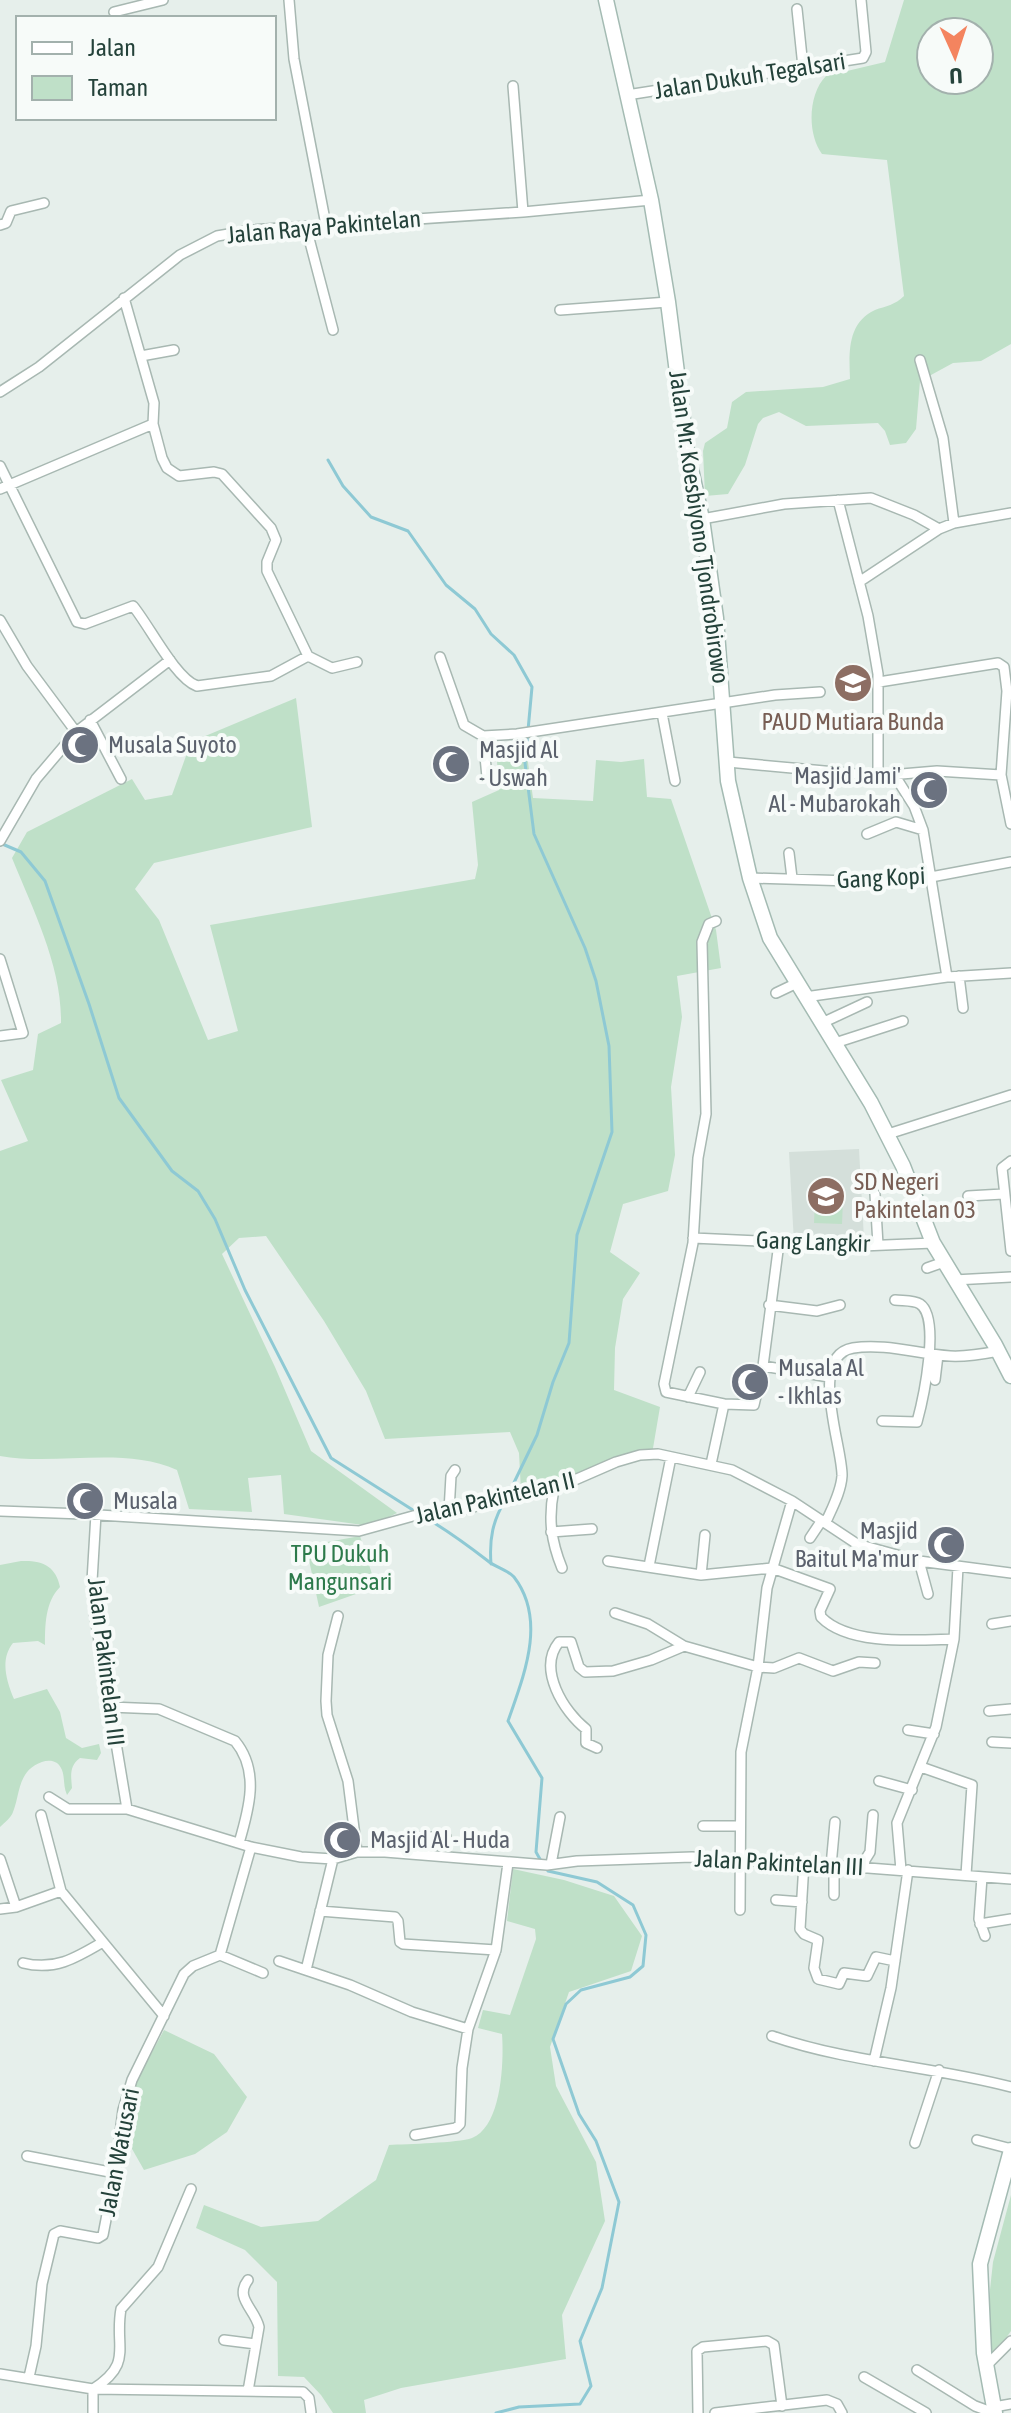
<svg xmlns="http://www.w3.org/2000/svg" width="1011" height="2413" font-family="'Asap Condensed',sans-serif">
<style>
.built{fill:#d4dfda}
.green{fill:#bfe0c8;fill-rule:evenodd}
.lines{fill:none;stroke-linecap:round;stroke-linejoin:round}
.stream{stroke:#8ec9d4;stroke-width:3}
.street-casing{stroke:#a8b8b2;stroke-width:12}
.secondary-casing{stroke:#a4bbb3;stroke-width:17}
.street{stroke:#fff;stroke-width:9}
.secondary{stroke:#fff;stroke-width:14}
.labels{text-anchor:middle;stroke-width:8;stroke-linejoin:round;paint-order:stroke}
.street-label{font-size:24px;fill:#24423a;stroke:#f7fbf9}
.education-label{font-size:24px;fill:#785e54;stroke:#f7fbf9}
.worship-label{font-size:24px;fill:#5b616d;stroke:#f7fbf9;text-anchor:start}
.park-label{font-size:24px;fill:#2d7a4b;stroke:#f7fbf9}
</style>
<rect width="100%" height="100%" fill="#e6efeb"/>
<path class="built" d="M859 1149 864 1239 794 1243 789 1152Z"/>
<path class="green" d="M904 0H1011V344L981 361 953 363 920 381 916 429 906 443 890 445 885 431 878 423 806 426 779 412 763 418 758 424 745 465 728 494 705 496 703 451 705 443 727 428 732 402 746 392 823 387 850 379C849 353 847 323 875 310 886 306 895 305 904 296L887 160 822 154C807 134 808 94 826 76L885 62ZM931 32H979V80H931Z
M296 698 312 827 154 863 135 889 159 920 208 1040 238 1031 210 925 475 879 478 865 472 802 499 790 496 747 525 741 533 798 593 801 596 760 621 762 644 759 647 797 671 799 716 930 721 968 677 976 682 1017 671 1087 675 1155 668 1191 623 1204 610 1252 640 1273 623 1299 615 1348 614 1390 660 1407 652 1454 521 1491 519 1453 510 1432 385 1439 366 1391 324 1321 266 1236 239 1238 222 1254 275 1367 311 1451 397 1513 370 1526 284 1514 281 1475 248 1478 252 1512 189 1509 177 1470C124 1446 56 1466 0 1456V1151L28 1141 1 1080 33 1070 38 1034 61 1023C62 966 33 910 12 858L27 832 132 779 145 800 172 795 191 742Z
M815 1200H843L842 1224 814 1223Z
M360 1536 376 1587 319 1607 306 1546Z
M21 1561C42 1560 56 1566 60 1587 45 1602 45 1626 45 1645L38 1641 13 1643C0 1659 6 1680 14 1699L47 1689 60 1712 66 1738 82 1748 99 1744 101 1753 97 1760 80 1758C69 1766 71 1776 72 1788L67 1795C63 1786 65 1778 62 1770 55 1752 31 1764 25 1775 18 1786 18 1800 13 1812 11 1818 4 1823 0 1827V1565Z
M513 1869 564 1880 614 1896 642 1936 631 1971 569 1992 550 2047 556 2086 596 2162 605 2221 562 2315 566 2359 401 2388 364 2400 366 2413H333L321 2395 304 2377 278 2376 277 2282 245 2250 196 2228 204 2205 261 2227 318 2221 376 2180 389 2145C407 2144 458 2143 472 2138 502 2126 504 2061 502 2034L478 2028 483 2010 510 2015 536 1939 535 1929 507 1921Z
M164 2030 214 2054 247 2097 227 2132 195 2154 144 2170 127 2140 136 2082Z
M1011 2195V2331L992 2357 989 2299 993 2262Z"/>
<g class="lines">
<path class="stream" d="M328 460 343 486 371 517 408 531 446 585 475 609 491 634 514 655 532 687 525 763 534 834 585 948 596 981 609 1046 612 1132 577 1235 569 1343 553 1382 537 1435 509 1493
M0 843 21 852 45 881 89 1004 119 1098 172 1171 198 1191 215 1219 245 1290 331 1458 416 1512
M426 1518C450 1532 466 1544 488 1561 495 1567 508 1570 514 1577 547 1620 524 1675 508 1721L542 1778 536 1852 541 1861
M491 1564C489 1538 493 1521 505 1500
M496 2413 519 2407 580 2404 591 2386 580 2341 602 2288 619 2202 596 2141 579 2114 553 2039 566 2004 581 1990 630 1977 643 1966 646 1935 633 1905 597 1882 548 1871 546 1867"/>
<g class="street-casing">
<path id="street" d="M289 0 294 59 326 225
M797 9 803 67
M114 12 163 0
M513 86 523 212
M627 95 863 58 866 52 861 0
M0 225 6 223 11 211 44 203
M306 227 333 330
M560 310 668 302
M141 356 174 350
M920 360 943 438 954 523
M0 392 39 367 180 255 217 236 252 230 523 212 651 200
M0 466 77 622 85 624 133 606C149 625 175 678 197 686L271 676 308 656 267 571V562L276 540 271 528 222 474 214 472 179 476 167 468 162 458 153 424 154 403 124 298
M0 489 153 424
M838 500 868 616 878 674V776
M702 519 784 504 871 498 914 515 939 529 954 523 1011 513
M859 582 939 529
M0 620 27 666 76 732
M308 656 332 668 357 662
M440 657 464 725 483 736 517 734 775 695 820 692
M1004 667 1007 691 1001 775 1011 824
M879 682 998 663 1004 667
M662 713 675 781
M90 720 121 779
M483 736 487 777
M728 762 878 776 937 771 1001 775
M895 776 914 806 923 830 947 977
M867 834 896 822 923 830
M0 841 36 779 76 732 170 660
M789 853 792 878
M750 878 883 882 931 877 1011 862
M716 921 709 924 702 942 706 1114 698 1158 693 1243 664 1384 666 1392 724 1404
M0 959 23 1033 0 1036
M959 976 963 1008
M776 993 797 983
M805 997 947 977 1011 973
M822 1023 867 1002
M835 1043 903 1021
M888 1134 1011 1095
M1011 1161 1002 1168 1011 1251
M875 1194 878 1245
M968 1196 1003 1194
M693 1238 862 1246 933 1243
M927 1268 944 1262
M954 1280 1011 1277
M769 1305 817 1311 840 1305
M763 1366 779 1243
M935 1380 938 1355
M688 1397 700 1372
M882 1421 917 1422C923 1400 941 1318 920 1304 914 1300 903 1301 895 1300
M711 1464 724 1404 754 1405 763 1366 829 1377
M554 1489C548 1518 551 1541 562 1568
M0 1511 83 1514 359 1531 413 1516 470 1508 498 1499 554 1489 616 1462 640 1455 658 1454 732 1470 792 1501 857 1544 919 1561 1011 1573
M449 1511 451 1476 455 1470
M96 1514 92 1581 94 1611 127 1809
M826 1522C832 1508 841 1492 842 1476 843 1447 807 1356 853 1348 885 1343 918 1354 950 1356 966 1357 983 1354 999 1351
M551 1532 592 1529
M810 1538 822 1520
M608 1561 701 1575 772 1568 830 1589 820 1611 821 1617C849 1646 916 1640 954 1639
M919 1561 928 1594
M649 1566 671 1457
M701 1575 705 1535
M615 1613 648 1624 684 1646
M338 1616 328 1655 326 1701 327 1715 348 1781 357 1852
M992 1624 1011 1621
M110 1707 159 1709 235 1741C260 1771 249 1809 239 1843
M989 1711 1011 1709
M908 1730 934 1734
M992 1742 1011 1743
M597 1748 586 1743V1729C564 1712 537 1669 559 1642H571L579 1667 585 1672 613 1671 651 1660 684 1646 758 1667 774 1668 799 1658 833 1671 859 1662 875 1663
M921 1767 972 1785 966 1875
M879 1781 912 1790
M49 1797 68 1809H127L251 1847 301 1857 333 1859 357 1852H385L547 1865 577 1861 692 1857 803 1863 1011 1879
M41 1815 61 1891 164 2016
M703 1826H739
M251 1847 220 1955 263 1973
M385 1852C398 1833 425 1838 446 1837
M0 1859 16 1907
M804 1863 800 1929 804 1934 818 1940 814 1968 818 1979 839 1984 844 1973 867 1976 876 1957 895 1961
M551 1864 560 1817
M831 1866 835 1822
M864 1868 865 1860 870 1852 873 1815
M901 1870 897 1823 936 1727 954 1639 958 1567
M982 1877 979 1919 985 1936
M834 1895V1866
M776 1900 802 1902
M0 1909 16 1907 61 1891
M740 1910 741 1752 758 1667 767 1588 792 1501
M320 1911 395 1917 398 1921 400 1942 403 1944 496 1950
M980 1924 1011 1919
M279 1961 350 1985 412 2012 468 2029
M23 1963C55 1971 76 1958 103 1942
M306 1970 333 1859
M772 2036C850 2063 932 2066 1011 2087
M874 2061 891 1988 908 1870
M415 2135 456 2128 460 2124 462 2068 468 2029 496 1950 508 1863
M977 2140 1011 2149
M915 2143 939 2070
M27 2156 115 2173
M224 2340 256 2344
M986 2366 1011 2341
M917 2370 975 2406 994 2413
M0 2374 93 2389 303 2392 309 2398 311 2412
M29 2377 36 2346 42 2284 54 2234 60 2231 98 2238 103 2235 115 2173 123 2110 132 2080 184 1974 193 1966 220 1955
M864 2377 926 2413
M248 2391 259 2327C255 2309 234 2298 248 2280
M994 2407 1011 2404
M93 2413V2389C134 2363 114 2347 121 2309L158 2267 191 2189
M698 2413 697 2351 703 2347 767 2341 774 2345 782 2406
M715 2413 827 2400 837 2404 842 2413"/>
</g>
<g class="secondary-casing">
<path id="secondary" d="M606 0 651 200 668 302 687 451 702 519 716 618 728 781 750 878 770 938 871 1103 903 1166 933 1243 995 1345 1011 1376
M995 2413 984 2353 980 2264 1011 2150"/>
</g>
<use href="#street" class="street"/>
<use href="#secondary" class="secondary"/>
</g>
<defs>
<g id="school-disc" transform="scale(2)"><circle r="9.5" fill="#8d6e63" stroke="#f7fbf9"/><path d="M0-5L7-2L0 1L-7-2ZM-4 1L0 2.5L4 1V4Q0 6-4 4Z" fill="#fff"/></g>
<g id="mosque-disc" transform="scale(2)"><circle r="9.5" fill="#6b7280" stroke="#f7fbf9"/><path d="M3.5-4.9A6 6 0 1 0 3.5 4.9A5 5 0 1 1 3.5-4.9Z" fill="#fff"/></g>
</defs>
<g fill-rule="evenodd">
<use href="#school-disc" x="853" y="683"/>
<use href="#mosque-disc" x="80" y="745"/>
<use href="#mosque-disc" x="451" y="764"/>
<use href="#mosque-disc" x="929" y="790"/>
<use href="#school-disc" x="826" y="1196"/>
<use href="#mosque-disc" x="750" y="1382"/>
<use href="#mosque-disc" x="85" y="1501"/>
<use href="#mosque-disc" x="946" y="1545"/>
<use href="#mosque-disc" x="342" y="1840"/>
</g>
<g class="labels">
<g class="street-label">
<text transform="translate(750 76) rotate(-9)" y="8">Jalan Dukuh Tegalsari</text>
<text transform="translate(324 227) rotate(-5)" y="8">Jalan Raya Pakintelan</text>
<text transform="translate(699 527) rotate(82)" y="8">Jalan Mr. Koesbiyono Tjondrobirowo</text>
<text transform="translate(881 878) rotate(-3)" y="8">Gang Kopi</text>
<text transform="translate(813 1242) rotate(2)" y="8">Gang Langkir</text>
<text transform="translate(495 1498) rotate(-13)" y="8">Jalan Pakintelan II</text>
<text transform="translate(106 1662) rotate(83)" y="8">Jalan Pakintelan III</text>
<text transform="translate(779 1863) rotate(3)" y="8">Jalan Pakintelan III</text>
<text transform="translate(119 2152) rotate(-79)" y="8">Jalan Watusari</text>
</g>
<g class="education-label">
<text x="853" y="730">PAUD Mutiara Bunda</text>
<text x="854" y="1190" text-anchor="start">SD Negeri<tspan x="854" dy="28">Pakintelan 03</tspan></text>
</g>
<g class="worship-label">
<text x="108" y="753">Musala Suyoto</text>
<text x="479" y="758">Masjid Al<tspan x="479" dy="28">- Uswah</tspan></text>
<text x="901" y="784" text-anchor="end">Masjid Jami'<tspan x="901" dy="28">Al - Mubarokah</tspan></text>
<text x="778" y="1376">Musala Al<tspan x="778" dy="28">- Ikhlas</tspan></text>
<text x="113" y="1509">Musala</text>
<text x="918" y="1539" text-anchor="end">Masjid<tspan x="918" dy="28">Baitul Ma'mur</tspan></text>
<text x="370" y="1848">Masjid Al - Huda</text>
</g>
<g class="park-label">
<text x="340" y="1562">TPU Dukuh<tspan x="340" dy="28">Mangunsari</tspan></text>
</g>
</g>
<rect x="16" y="16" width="260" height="104" fill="#f7fbf9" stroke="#a3b1ad" stroke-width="2"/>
<rect x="32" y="42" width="40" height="12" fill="#ffffff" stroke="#a3b1ad" stroke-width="2"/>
<text x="88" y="56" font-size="24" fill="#24423a">Jalan</text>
<rect x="32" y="76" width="40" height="24" fill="#bfe0c8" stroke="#a3b1ad" stroke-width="2"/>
<text x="88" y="96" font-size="24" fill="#24423a">Taman</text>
<g transform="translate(955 56) rotate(177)"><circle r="38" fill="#f7fbf9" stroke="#a3b1ad" stroke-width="2"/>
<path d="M0-6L14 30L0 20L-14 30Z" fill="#f4845f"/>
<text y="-12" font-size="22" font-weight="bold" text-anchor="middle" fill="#24423a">U</text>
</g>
</svg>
